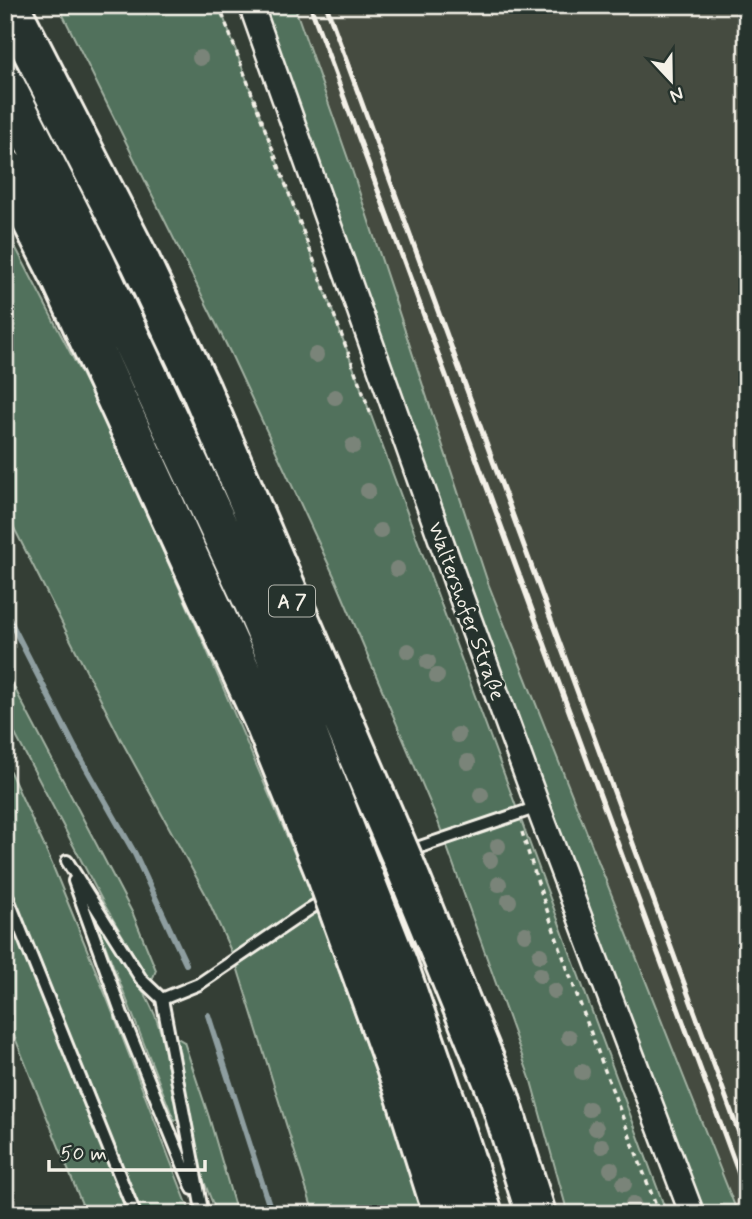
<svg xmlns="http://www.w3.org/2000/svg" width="752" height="1219" font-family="Mynerve,sans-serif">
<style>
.built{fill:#454b3f}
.green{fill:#51715b;stroke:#a2b1a2;stroke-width:2}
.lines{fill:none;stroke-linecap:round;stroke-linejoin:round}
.stream{stroke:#8e9ea0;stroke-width:6}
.lane-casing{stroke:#f4f1e8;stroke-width:16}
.street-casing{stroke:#f4f1e8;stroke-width:28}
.path{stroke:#f4f1e8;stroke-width:3.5;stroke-dasharray:5 5;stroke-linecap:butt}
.lane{stroke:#26332d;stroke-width:10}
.street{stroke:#26332d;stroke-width:23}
.rail{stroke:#f4f1e8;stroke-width:5}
.highway-bridge-casing{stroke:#f4f1e8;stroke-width:44;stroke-linecap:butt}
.highway-bridge{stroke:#26332d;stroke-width:38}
.tree{fill:#7a8479}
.labels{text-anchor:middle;stroke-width:6;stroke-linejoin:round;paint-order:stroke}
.shield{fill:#26332d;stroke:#b6b8b0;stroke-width:2}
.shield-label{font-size:19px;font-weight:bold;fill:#f4f1e8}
.street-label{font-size:21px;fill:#f4f1e8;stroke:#26332d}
</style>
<rect width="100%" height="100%" fill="#343e35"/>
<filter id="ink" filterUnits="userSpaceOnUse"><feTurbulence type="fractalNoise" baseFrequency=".0143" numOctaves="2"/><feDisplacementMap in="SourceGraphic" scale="14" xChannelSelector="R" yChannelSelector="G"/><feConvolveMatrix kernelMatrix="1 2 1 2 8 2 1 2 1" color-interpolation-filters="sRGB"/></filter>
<g filter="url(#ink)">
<path class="built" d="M294 5H747V1214H738L488 583 352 170Z
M5 1178 22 1214H5Z"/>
<path class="green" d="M58 5H219C369 408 516 812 667 1214H568L531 1081 437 819 334 576 230 352Z
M263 5H294L352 170 488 583 738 1214H704L683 1162C632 1027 580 892 530 757 438 507 354 255 263 5Z
M5 227 99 408 203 641 317 906 339 972 398 1132 422 1214H314L235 960 205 893 120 738 5 510Z
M5 670 133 914 156 970 152 980 145 974 104 904 5 715Z
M5 761 47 852 107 998 191 1214H139L5 875Z
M5 891 135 1214H86L5 1013Z
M97 918H100L148 1000 155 1015 161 1033 178 1118 175 1121 174 1120 96 922Z
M174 1036 184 1042 209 1117 237 1214H217L201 1174 192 1133Z"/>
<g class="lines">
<path class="stream" d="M5 611 75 748 135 854 186 964
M208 1015 272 1214"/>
<g class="lane-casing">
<path id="lane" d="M5 57 16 78
M342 770 384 866 411 947
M405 852 538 807
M67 861 141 979 162 999 202 1210
M74 881 123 1017 193 1189
M5 891 135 1214
M162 999 199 984 311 908 328 898"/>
</g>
<g class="street-casing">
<path id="street" d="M251 5 459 591 538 807 692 1214"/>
</g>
<path class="path" d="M219 5 372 417
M522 832C561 961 612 1087 659 1214"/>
<use href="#lane" class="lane"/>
<use href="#street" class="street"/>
<path class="rail" d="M310 5 747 1196
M326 5 747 1155"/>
<g class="highway-bridge-casing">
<path id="highway-bridge" d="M9 5 140 261 201 390 402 858 499 1096 536 1214
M5 85 94 260 253 601 287 682 398 965 458 1137 483 1214
M5 168 62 280 263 719 327 877 403 1087 443 1214"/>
</g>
<use href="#highway-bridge" class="highway-bridge"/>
</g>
<g class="tree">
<circle cx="200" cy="58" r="8"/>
<circle cx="316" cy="355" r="8"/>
<circle cx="335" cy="397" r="8"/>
<circle cx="353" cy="446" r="8"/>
<circle cx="368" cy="491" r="8"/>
<circle cx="380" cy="531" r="8"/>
<circle cx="397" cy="569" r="8"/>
<circle cx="408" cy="651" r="8"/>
<circle cx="428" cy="662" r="8"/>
<circle cx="437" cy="676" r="8"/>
<circle cx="458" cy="735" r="8"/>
<circle cx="468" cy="762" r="8"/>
<circle cx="481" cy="795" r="8"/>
<circle cx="498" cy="846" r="8"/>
<circle cx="490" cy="860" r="8"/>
<circle cx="499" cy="884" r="8"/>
<circle cx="509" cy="901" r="8"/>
<circle cx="525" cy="934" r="8"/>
<circle cx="540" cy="955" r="8"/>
<circle cx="540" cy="975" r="8"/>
<circle cx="554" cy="991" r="8"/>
<circle cx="569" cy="1037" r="8"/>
<circle cx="582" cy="1072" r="8"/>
<circle cx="589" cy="1109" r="8"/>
<circle cx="596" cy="1128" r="8"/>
<circle cx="602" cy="1146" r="8"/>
<circle cx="611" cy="1169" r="8"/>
<circle cx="624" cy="1184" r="8"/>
<circle cx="633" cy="1204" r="8"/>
</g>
</g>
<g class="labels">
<rect class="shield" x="269" y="585.5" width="46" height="31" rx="5"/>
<g class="shield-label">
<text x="292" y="608">A 7</text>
</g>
<g class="street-label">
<text transform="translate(467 611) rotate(70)" y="7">Waltershofer Straße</text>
</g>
</g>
<rect width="752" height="1219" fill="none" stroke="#26332d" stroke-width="28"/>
<rect x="14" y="14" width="724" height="1191" fill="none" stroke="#f4f1e8" stroke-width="2.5" filter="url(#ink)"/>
<g transform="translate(671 80) rotate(158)" stroke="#26332d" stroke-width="5" paint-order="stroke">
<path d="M0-5L12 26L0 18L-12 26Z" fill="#f4f1e8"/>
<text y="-10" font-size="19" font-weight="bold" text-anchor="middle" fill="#f4f1e8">N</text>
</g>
<path d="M49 1160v10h156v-10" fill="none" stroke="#f4f1e8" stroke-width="3.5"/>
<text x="60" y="1160" font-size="21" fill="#f4f1e8" stroke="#26332d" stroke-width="5" paint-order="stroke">50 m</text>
</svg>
